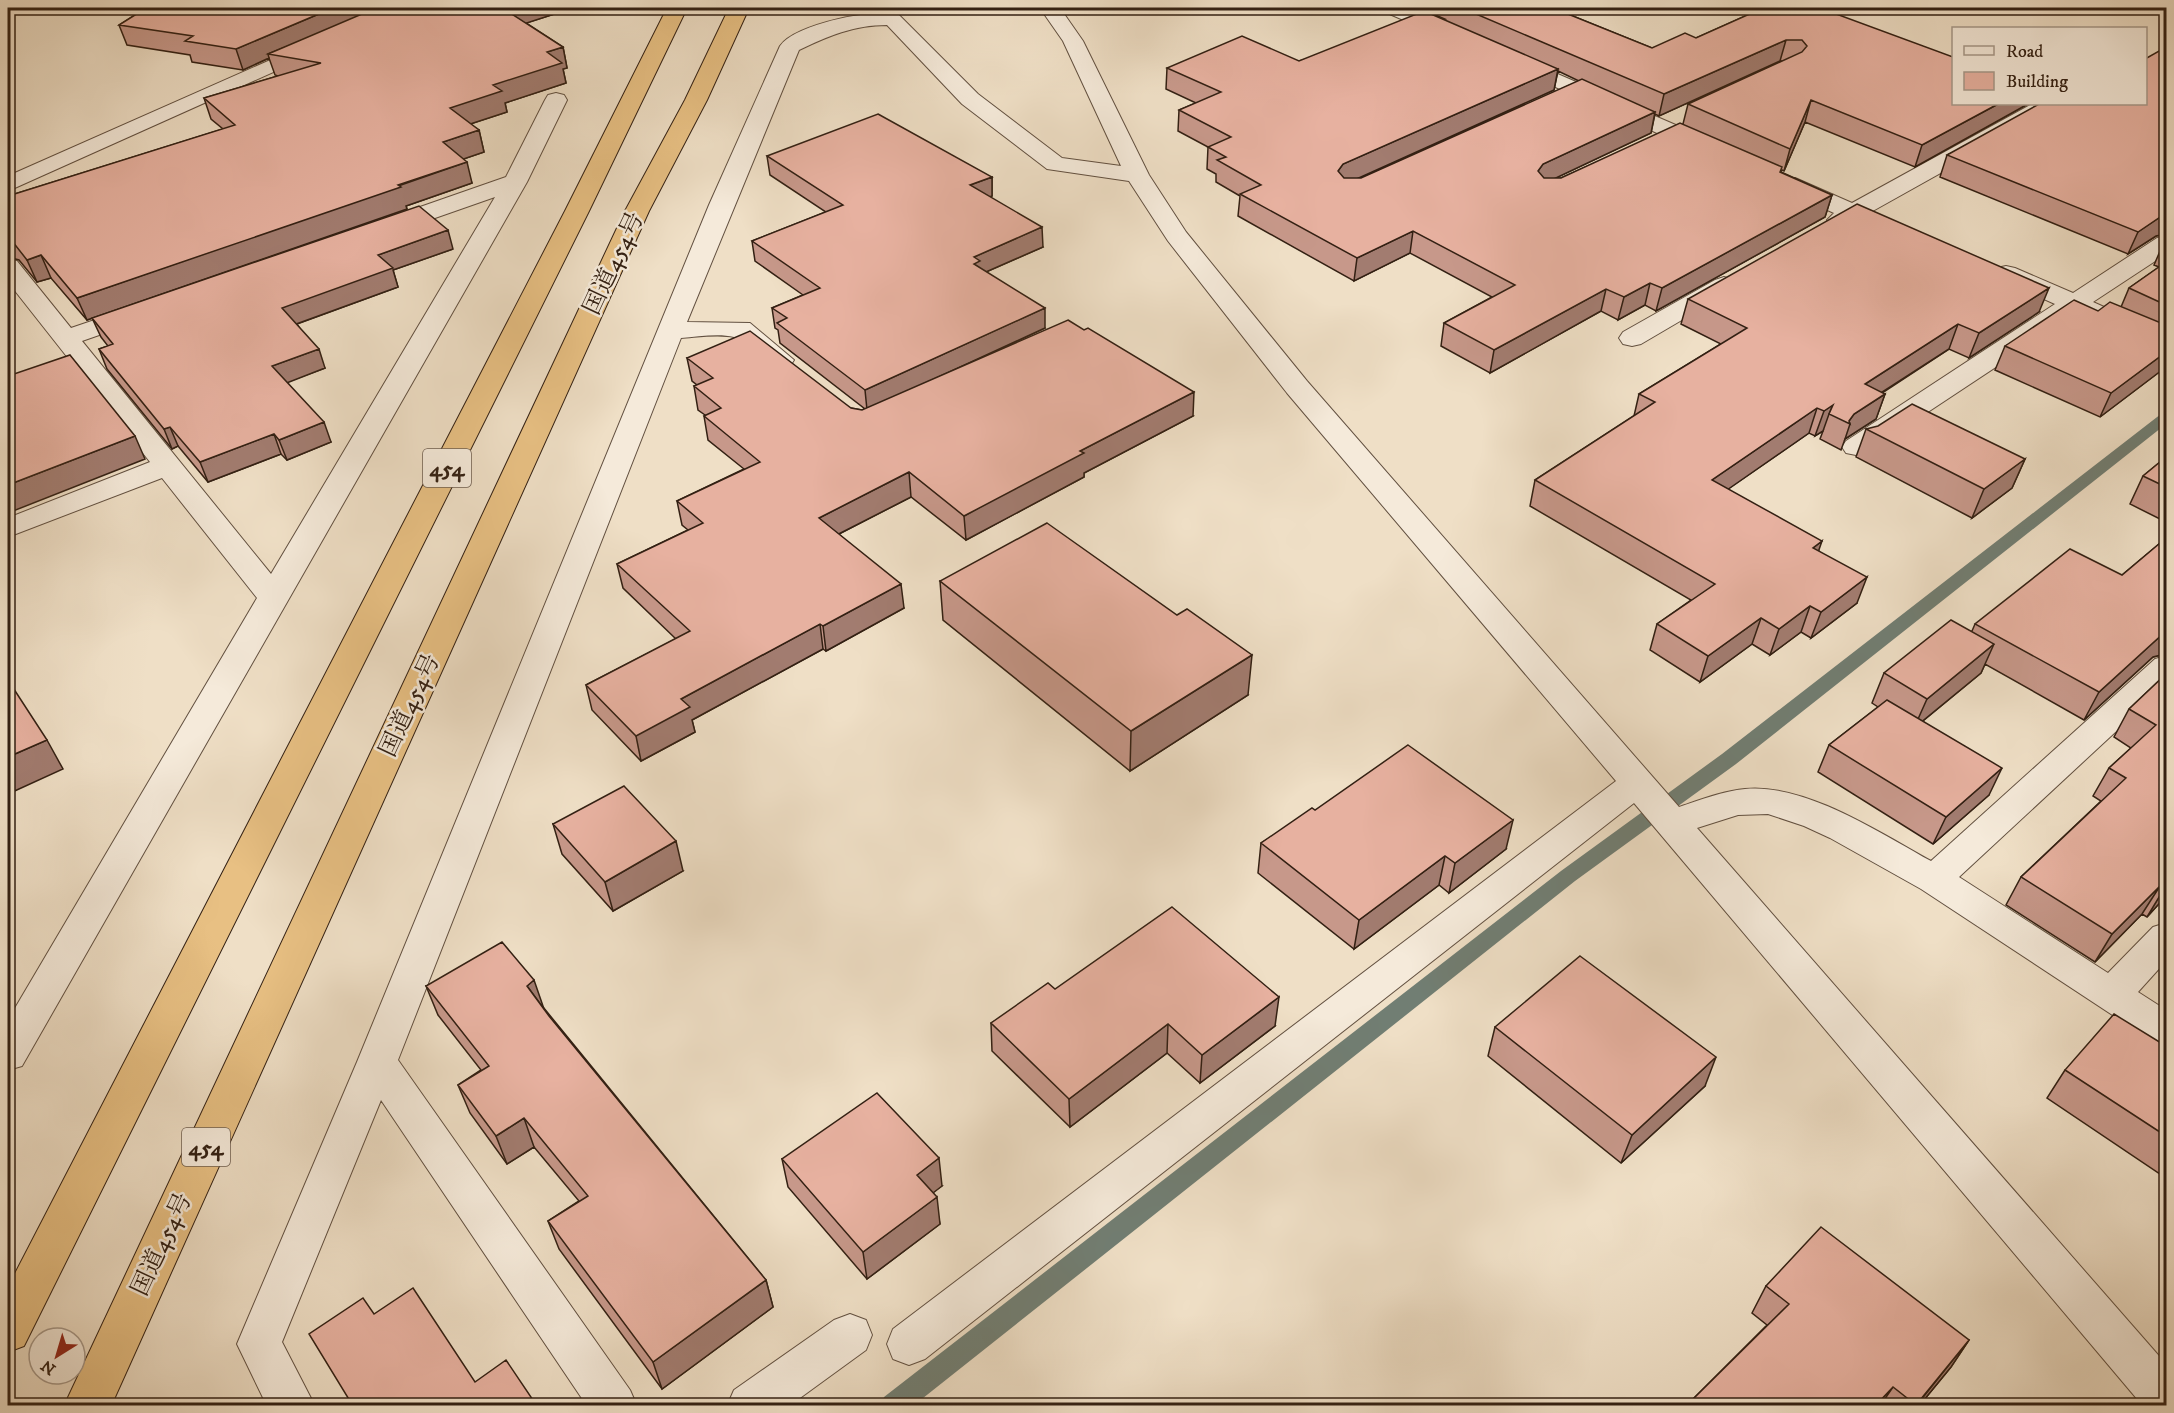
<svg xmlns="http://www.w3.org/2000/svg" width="2174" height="1413" viewBox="0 0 2174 1413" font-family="'IM FELL DW Pica','Noto Serif JP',serif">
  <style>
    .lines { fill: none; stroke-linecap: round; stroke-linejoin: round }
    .stream { fill: #717e73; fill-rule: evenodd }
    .minor-casing { stroke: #625040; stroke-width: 2 }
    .highway-casing { stroke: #332013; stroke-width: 2 }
    .minor { fill: #f5eada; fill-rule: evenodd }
    .highway { fill: #e8c083; fill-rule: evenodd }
    .wall { fill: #c7988a; stroke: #332013; stroke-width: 1.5; fill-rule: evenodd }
    .shaded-wall { fill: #a27c70; stroke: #332013; stroke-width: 1.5 }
    .building { fill: #e7b1a0; stroke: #332013; stroke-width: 1.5 }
    .labels { text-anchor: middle; stroke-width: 5; stroke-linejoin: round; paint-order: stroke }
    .shield { fill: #f5eada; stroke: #6d5d4f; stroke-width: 1.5 }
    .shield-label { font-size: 22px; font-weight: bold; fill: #332013 }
    .street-label { font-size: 24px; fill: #332013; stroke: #f5eada }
  </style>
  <rect width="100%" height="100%" fill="#efdfc6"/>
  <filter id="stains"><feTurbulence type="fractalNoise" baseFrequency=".00333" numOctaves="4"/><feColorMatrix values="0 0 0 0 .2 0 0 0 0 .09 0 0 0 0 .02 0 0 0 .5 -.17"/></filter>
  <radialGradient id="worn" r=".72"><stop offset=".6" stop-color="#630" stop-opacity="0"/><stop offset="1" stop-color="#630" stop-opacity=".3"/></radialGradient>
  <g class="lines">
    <path class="stream" d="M2149,8l17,1v6l-16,-5z
      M2166,412v12l-430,340 -161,117 -662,525h-32l3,-9 677,-526 161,-117 439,-340z"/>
    <g class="minor-casing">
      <path id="minor" d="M1040,8h20l23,33 66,134 37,57 121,149 372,426c21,-7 44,-16 66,-18 60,-6 135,44 186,72l224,-202 11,-3v29l-207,192 149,96 45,-46 13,-4v38l-28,31 28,18v36l-14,-5 -231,-152 -91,-51 -26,-12 -36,-12 -30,1 -41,13 469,536v42h-23l-509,-603 -709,556 -16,6 -16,-6 -6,-15 6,-15 723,-548 -329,-388 -119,-152 -39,-60 -82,-12 -85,-65 -75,-79c-33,0 -59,11 -88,25l-112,272 63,1 44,37 -4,6c-29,7 -34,-24 -56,-29 -16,-4 -37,0 -53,1l-283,722 232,330 7,16h-50l-206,-306 -99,242 33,64h-48l-30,-62 120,-282 352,-857 71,-159c15,-22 94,-38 119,-31l79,79 84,64 59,8 -58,-125z
        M1382,8h26l51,22 3,4 -3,4h-14l-60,-26z
        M311,42l7,2 3,4 -3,4 -310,139v-15z
        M1516,56l199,86 3,5 -3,5h-16l-190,-86 -3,-4 3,-4z
        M556,93l8,2 3,5 -40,82 -505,884 -14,4v-50l249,-422 -95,-120 -154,59v-19l142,-56 -142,-180v-23l9,2 54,67 59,-20 9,-3 9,3 4,5 -4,5 -66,23 189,233 224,-377 -100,35 -9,2 -9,-2 -3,-5 3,-5 129,-45 39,-77 3,-5z
        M2032,104h26l-3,5 -184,103 26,11 3,5 -3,5c-16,4 -29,-5 -43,-11l-15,5 -8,-2 -4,-5 7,-7 -55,-25 -4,-5 4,-5h16l57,25z
        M2166,236v18l-73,48 73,33v17l-90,-38 -210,139 -10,2 -10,-2 -4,-6 4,-6 209,-137 -58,-26 -3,-5 3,-5 9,-2 9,2 58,25 84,-55z
        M1724,277l9,3 4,5 -4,5 -92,54 -9,2 -9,-2 -4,-6 4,-6 92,-52z
        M850,1314l16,6 6,15 -6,15 -77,56h-62l7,-16 100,-70z"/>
    </g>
    <g class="highway-casing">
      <path id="highway" d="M667,8h20l-98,203 -565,1135 -16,6v-65l557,-1076z
        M729,8h20l-42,92 -58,111 -538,1195h-47l561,-1195 60,-111z"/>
    </g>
    <use href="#minor" class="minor"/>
    <use href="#highway" class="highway"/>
  </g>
  <path class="wall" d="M146,8h427l-47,15 37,24 4,21 -4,1 3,14 -61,20 2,9 -37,12 9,6 5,22 -21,7 9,24 -66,23 1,3 -190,66 236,-26 -60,21 5,17 -101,37 28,44 -38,14 44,60 -44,18 -6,-6 -73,28 -30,-36 -6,3 -65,-80 -8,-20 9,-3 -7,-9 -9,-19 -5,2 -36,-42 -14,4 -18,-22 -11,-3v-61l215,-67 -12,-10 -7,-21 74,-22 -3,-1 -6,-17 -26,12 -51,-8 -2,-7 -63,-10 -8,-20z
    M1419,8h134l99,40 44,-10 67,-30 190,96h75l-113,63 -110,-45 -21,49 -2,-1 -1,2 51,23 -7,22 -169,94 -11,-6 -27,15 -17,-9 -111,62 -49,-27 3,-23 48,-26 -82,-44 -56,28 -116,-65 2,-20 -24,-14v-8l-9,-5 1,-22 -30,-16 1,-21 17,-7 -30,-14 1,-21 132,-7 146,-42zM1780,61h2l-94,43 -5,20 -122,54h-6l96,-45 4,-19 4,2zM1558,71l21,10 -218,97h-3l196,-88z
    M2166,54v180l-10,2 -28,18 -188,-77 7,-22z
    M767,156l225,21v19l-2,1 53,50 -57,25 59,56 -62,29 210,59 -109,57v4l-118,63 -55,-43 -72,37 65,74 -78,43 -3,-2 -131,71 3,12 -54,29 -49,-51 -6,-25 90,-46 -53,-51 -6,-24 71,-34 -6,-5 -5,-24 67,-32 -36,-29 -4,-24 1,-1 -7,-5 -4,-24 3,-1 -5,-4 -5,-23 164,50 11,2 3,-1 -85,-66 -2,-13 -3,-2 -3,-20 31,-13 -48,-34 -3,-20 74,-29 -56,-37z
    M2166,240v127l-66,50 -105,-47 10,-24 93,-35 23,-4 8,-19 30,-21 -5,-2 10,-23z
    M1688,299l351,13 -70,46 -20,-9 -67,44 3,1 -9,25 -31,20 -4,11 -21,-11 3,-8 -8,5 -6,-3 -81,56 91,62 38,52 -46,35 -10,-6 -31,23 -18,-11 -52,38 -50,-32 7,-26 34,-24 -161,-94 5,-26 99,-64 5,-22 82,-50 -40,-20z
    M1866,429l159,30 -13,29 -40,30 -116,-61z
    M2166,457v65l-36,-18 13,-28z
    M2166,538v117l-1,-1 -12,3 -69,63 -99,-56 -4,9 -58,48 66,74 -56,49 -115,-72 11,-27 49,-38 -6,-4 12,-30 88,-42 3,-7 147,-49z
    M940,581l308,114 -118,76 -187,-151z
    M2166,674v222l-19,21 -5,-3 -47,48 -89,-57 15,-28 80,-76 -8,-5 16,-28 22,-20 -17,-11 15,-28z
    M1315,810l191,39 -57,44 -10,-8 -85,64 -96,-76 3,-30z
    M553,824l130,47 -70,40 -51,-57z
    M426,986l117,21 223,273 7,27 -111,82 -103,-140 -11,-28 31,-20 -45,-54 -27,17 -37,-51 -12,-28 23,-15 -43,-55z
    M1055,989l220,37 -75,57 -33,-30 -97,74 -78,-76 -1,-28z
    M1495,1027l210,59 -84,77 -133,-107z
    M2166,1046v132l-119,-80 18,-28z
    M782,1159l160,27 -9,6 7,32 -73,55 -79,-92z
    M1766,1286l203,54 -18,27 -32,39h-233l81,-81 -15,-12z"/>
  <path class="shaded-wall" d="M333,8h51l-116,46 1,4 -26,12 -7,-21z
    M507,8h66l-65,21 -4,-20z
    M1786,40l-6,21 -121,55 5,-22z
    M563,47l4,21 -4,1 3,14 -61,20 2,9 -52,17 -5,-21 43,-23 54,-33z
    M1558,69l-4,21 -213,96 -3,-15 5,-7z
    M1811,100l-6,22 -21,49 6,-22z
    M1998,104h30l-113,63 7,-22z
    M1655,112l-4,21 -112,53 -1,-15 5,-7z
    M479,130l5,22 -35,12 -6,-22z
    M467,162l5,21 -66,23 1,3 -320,111 -10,-22z
    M992,177v19l-21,9 -1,-20z
    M1832,195l-7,22 -169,94 6,-23z
    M2166,213v21l-10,2 -28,18 10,-22z
    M1042,227l1,20 -62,27 -6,10 -1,-27z
    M448,230l5,19 -60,21 5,17 -110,40 -6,-19 96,-53z
    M1413,231l-3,22 -56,28 3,-23z
    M41,255l10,23 -14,4 -10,-22z
    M8,281l4,9 -4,2z
    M1650,283l-5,22 -27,15 6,-23z
    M2049,288l-10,24 -70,46 10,-25z
    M1606,289l-5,22 -111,62 4,-23z
    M1045,308v20l-178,82 -2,-20z
    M1958,324l-9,25 -93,60 9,-25z
    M319,349l6,19 -46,18 -7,-20z
    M2166,352v15l-66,50 11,-24z
    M1194,392l-1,24 -109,57v4l-118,63 -2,-24 116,-65z
    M1885,394l-9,25 -31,20 5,-15 -1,-3 5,-7z
    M1833,405l-4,9 -6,17 -8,5 9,-25z
    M1817,408l-8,25 -105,73 8,-26z
    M324,422l7,20 -44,18 -8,-20z
    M170,427l8,19 -6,3 -8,-20z
    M274,434l7,20 -73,28 -8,-20z
    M135,436l10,23 -137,54v-28z
    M2025,459l-13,29 -40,30 12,-29z
    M909,472l2,25 -88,45 -4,-24z
    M1822,541l-9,26v-19z
    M1867,577l-10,26 -46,35 10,-26z
    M901,584l3,24 -78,43 -3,-25z
    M1810,606l-9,26 -31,23 9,-26z
    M1761,618l-9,26 -52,38 8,-26z
    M820,624l3,25 -131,71 3,12 -54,29 -5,-25 45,-37z
    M2166,631v21l-1,2 -12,3 -69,63 15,-28z
    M1994,644l-13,29 -67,55 13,-29z
    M1252,655l-4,40 -118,76 1,-40z
    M47,740l16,29 -55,25v-37z
    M2002,768l-13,27 -56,49 13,-27z
    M1513,820l-7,29 -57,44 6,-30z
    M676,841l7,30 -70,40 -8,-29z
    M1445,856l-6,29 -85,64 5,-29z
    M2160,886l-18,28 -47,48 17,-28z
    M2166,886v10l-19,21 17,-28z
    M534,980l10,29 -17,-23z
    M1279,997l-4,29 -75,57 2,-28z
    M1168,1024l-1,29 -97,74 -1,-28z
    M1716,1057l-11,29 -84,77 11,-28z
    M524,1118l10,29 -27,17 -11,-28z
    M939,1158l3,28 -22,17 -3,-28z
    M937,1197l3,27 -73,55 -4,-27z
    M766,1280l7,27 -111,82 -9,-27z
    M1969,1340l-18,27 -32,39h-3z
    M1893,1387l-13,19h-5z"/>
  <path class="building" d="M146,8h187l-97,41 -51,-8 8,-5 -74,-11z
    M376,8h131l-3,1 59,38 -16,5 15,11 -69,22 9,6 -52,17 29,22 -36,12 24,20 -69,23 3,2 -324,111 -36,-43 -14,5 -18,-23h-1v-41l227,-71 -31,-27 117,-35 -53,-9z
    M1462,8h91l99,40 33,-15 11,5 67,-30h57l133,49v47h45l-76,41 -111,-45 -21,49 -102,-45 114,-52 5,-6 -5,-6h-16l-122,54z
    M1424,11l134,58 -215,95 -5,7 6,7h17l221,-99 73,33 -112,52 -5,7 6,7h17l119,-55 102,44 -2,5 52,23 -170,93 -12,-5 -26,14 -18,-8 -112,61 -50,-27 71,-38 -102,-54 -56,27 -117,-64 21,-9 -44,-25 9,-3 -18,-10 23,-10 -52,-27 42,-18 -54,-24 75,-32 57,25z
    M2159,51l7,3v159l-28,19 -191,-77 92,-51h106v-45z
    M878,114l114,63 -22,8 72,42 -68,30 6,4 -6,3 71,44 -180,82 -88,-67 10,-5 -15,-10 48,-20 -68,-47 91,-36 -76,-49z
    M1857,204l192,84 -70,45 -21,-9 -93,60 20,10 -31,20 -5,7 1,3 -21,-10 4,-9 -9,6 -7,-3 -105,72 110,61 -9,7 54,29 -46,35 -11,-6 -31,23 -18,-11 -53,38 -51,-32 58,-40 -180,-104 120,-78 -16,-8 108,-66 -59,-29z
    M419,206l29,24 -70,25 15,13 -111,40 37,41 -47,17 52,56 -45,18 -5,-6 -74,28 -30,-35 -6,2 -65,-80 14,-5 -21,-26z
    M2166,262v43l-37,-17z
    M2074,300l24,11 12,-9 56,23v27l-55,41 -106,-47z
    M1068,320l16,10 4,-2 106,64 -114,59 4,2 -120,63 -55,-44 -90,46 82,66 -78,42 -3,-2 -139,75 9,8 -54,29 -50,-51 104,-54 -73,-67 86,-41 -26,-22 83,-39 -56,-46 17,-8 -27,-22 19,-8 -26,-20 63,-27 101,77 11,2z
    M70,355l65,81 -127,49v-109z
    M1912,404l113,55 -41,30 -118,-60 12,-3z
    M2166,457v30l-23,-11z
    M1047,523l130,92 10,-6 65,46 -121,76 -191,-150z
    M2166,538v93l-67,61 -124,-68 95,-75 52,26z
    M1951,620l43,24 -67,55 -43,-26z
    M2166,674v212l-2,3 -4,-3 -48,48 -91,-57 105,-99 -17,-10 47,-43 -27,-16z
    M8,680l39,60 -39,17z
    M1887,700l115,68 -56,49 -117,-72z
    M1408,745l105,75 -58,43 -10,-7 -86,64 -98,-77 51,-35 3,2z
    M624,786l52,55 -71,41 -52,-58z
    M1172,907l107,90 -77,58 -34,-31 -99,75 -78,-76 57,-40 7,6z
    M502,942l32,38 -7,6 22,30 217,264 -113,82 -105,-141 40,-25 -64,-78 -28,18 -38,-51 31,-19 -63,-80z
    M1580,956l136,101 -84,78 -137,-108z
    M2114,1014l52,32v90l-101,-66z
    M877,1093l62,65 -22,17 20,22 -74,55 -81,-93z
    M1821,1227l148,113 -53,65 -23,-18 -18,19h-189l103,-102 -23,-18z
    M413,1288l62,94 31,-22 31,46h-184l-44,-72 54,-36 11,16z"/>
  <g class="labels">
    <g class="shield">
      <rect x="423" y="449" width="48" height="38" rx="4.5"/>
      <rect x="182" y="1128" width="48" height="38" rx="4.5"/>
    </g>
    <g class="shield-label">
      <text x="447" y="476">454</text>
      <text x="206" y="1155">454</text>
    </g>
    <g class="street-label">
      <text transform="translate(613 263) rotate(-65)" y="8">国道454号</text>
      <text transform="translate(409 705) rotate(-65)" y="8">国道454号</text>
      <text transform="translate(161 1244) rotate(-65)" y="8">国道454号</text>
    </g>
  </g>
  <rect width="2174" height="1413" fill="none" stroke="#efdfc6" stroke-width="30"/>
  <rect x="9" y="9" width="2156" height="1395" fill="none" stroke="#332013" stroke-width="3"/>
  <rect x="15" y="15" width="2144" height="1383" fill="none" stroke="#332013" stroke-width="1.5"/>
  <rect x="1952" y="27" width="195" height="78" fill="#f5eada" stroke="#a7998a" stroke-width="1.5"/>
  <rect x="1964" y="46" width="30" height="9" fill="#f5eada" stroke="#a7998a" stroke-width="1.5"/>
  <text x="2006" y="57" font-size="18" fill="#332013">Road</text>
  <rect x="1964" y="72" width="30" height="18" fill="#e7b1a0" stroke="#a7998a" stroke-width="1.5"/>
  <text x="2006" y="87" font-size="18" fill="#332013">Building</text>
  <g transform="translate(57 1356) rotate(217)"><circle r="28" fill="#f5eada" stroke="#a7998a" stroke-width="1.5"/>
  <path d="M0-4.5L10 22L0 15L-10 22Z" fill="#8f2418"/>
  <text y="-9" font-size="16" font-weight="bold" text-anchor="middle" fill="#332013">N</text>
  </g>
  <rect width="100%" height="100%" filter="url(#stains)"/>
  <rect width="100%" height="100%" fill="url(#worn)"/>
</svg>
